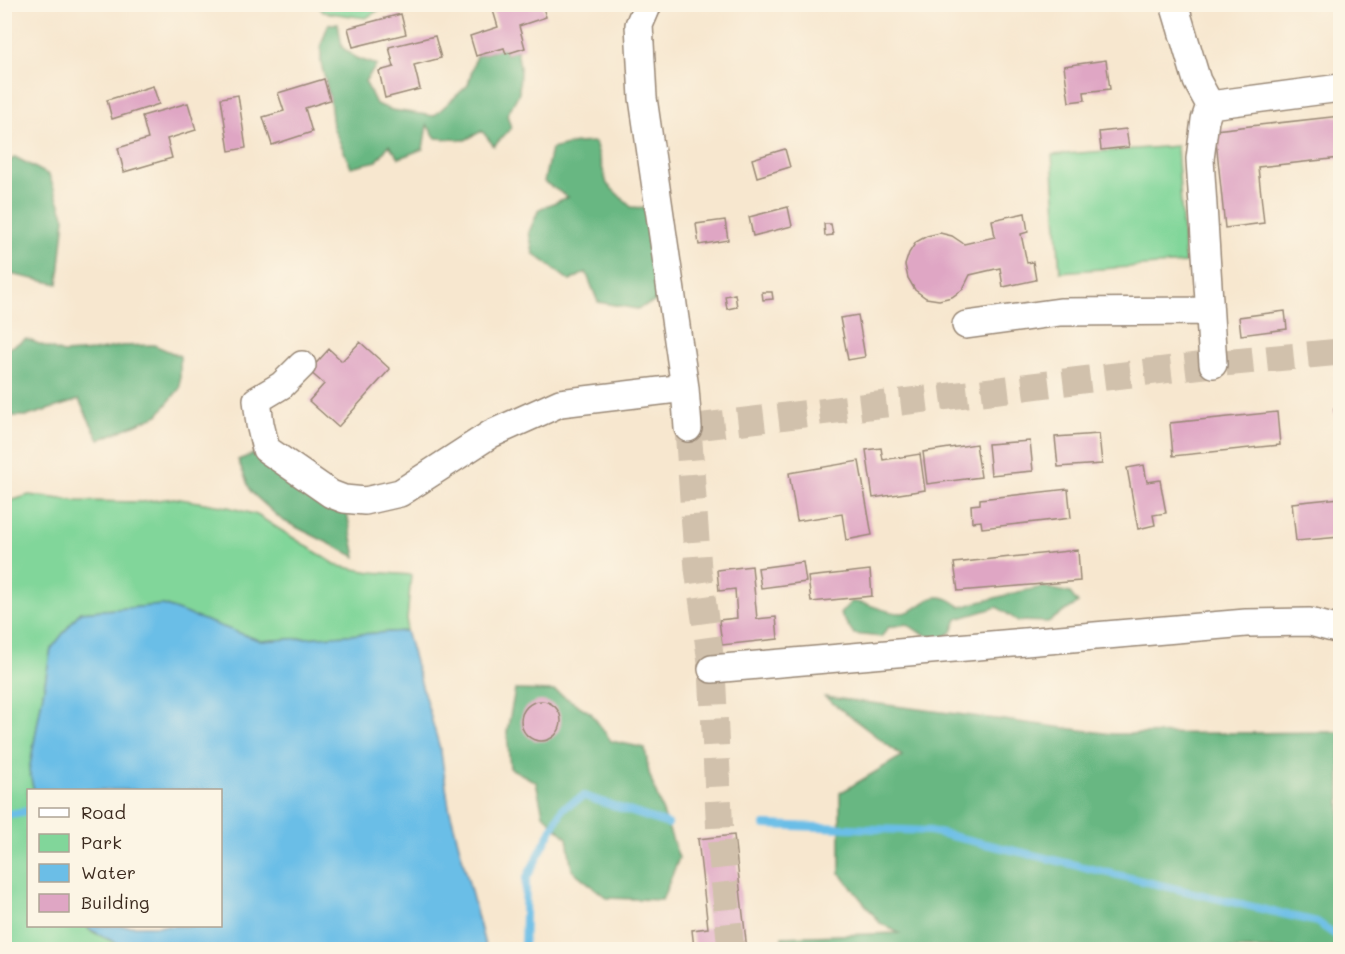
<svg xmlns="http://www.w3.org/2000/svg" width="1345" height="954" viewBox="0 0 1345 954" font-family="Mali,sans-serif">
  <style>
    .green { fill: #81d69a; stroke: #5e805c; stroke-width: 1.5 }
    .forest { fill: #68b782; stroke: #527050; stroke-width: 1.5 }
    .water { fill: #6bbee7; stroke: #537482; stroke-width: 1.5 }
    .lines { fill: none; stroke-linecap: round; stroke-linejoin: round }
    .stream { stroke: #6bbee7; stroke-width: 8 }
    .building { fill: #dfa6c4 }
    .minor-tunnel { stroke: #d1c1ac; stroke-width: 27; stroke-dasharray: 27 14; stroke-linecap: butt }
    .minor-casing { stroke: #998876; stroke-width: 30 }
    .minor { stroke: #fff; stroke-width: 27 }
  </style>
  <rect width="100%" height="100%" fill="#fcf5e5"/>
  <filter id="ink" filterUnits="userSpaceOnUse"><feTurbulence type="fractalNoise" baseFrequency=".0167" numOctaves="2"/><feDisplacementMap in="SourceGraphic" scale="12" xChannelSelector="R" yChannelSelector="G"/><feConvolveMatrix kernelMatrix="1 2 1 2 8 2 1 2 1" color-interpolation-filters="sRGB"/></filter>
  <filter id="wash" filterUnits="userSpaceOnUse"><feTurbulence type="fractalNoise" baseFrequency=".008" numOctaves="4" result="noise"/><feDisplacementMap in="SourceGraphic" scale="24" xChannelSelector="R" yChannelSelector="G"/><feGaussianBlur stdDeviation="1.35" result="paint"/><feColorMatrix in="noise" values="0 0 0 0 0 0 0 0 0 0 0 0 0 0 0 0 0 1.4 0 .05"/><feComposite in="paint" operator="in"/></filter>
  <g filter="url(#wash)">
    <rect width="100%" height="100%" fill="#f7e7cf"/>
    <path class="green" d="M317,5h70l-21,13 -43,-6z
      M1177,146l8,117 -125,9 -8,-117z
      M29,495l49,6 64,1 32,-4 54,9 29,8 81,51 33,6 40,3 -5,56 -145,10 -98,-36 -83,7 -29,37 -22,122 5,19h-6v136h59l2,4 39,19h-123l-1,-446z"/>
    <path class="forest" d="M338,23l4,24 14,11 21,7 -12,16 11,23 16,6 42,6 34,-31 8,-29 28,-8 2,6 11,-4 3,17 -1,26 -12,22 4,13 -17,18 -12,-15 -17,9 -29,-2 -9,-13 -4,24 -24,9 -10,-13 -12,16 -26,6 -18,-40 -3,-27 -9,-37v-18l7,-20z
      M595,142l12,42 24,23 14,1 14,92 -22,9 -39,-7 -12,-30 -16,9 -37,-28 -4,-21 10,-23 29,-12 -24,-15 7,-33 25,-6z
      M15,157l34,18 16,43 -7,66 -53,-11v-108z
      M26,339l37,14 31,-2 27,-5 33,-1 26,11v32l-22,27 -59,25 -20,-40 -51,16h-23v-66z
      M266,449l78,50 12,58 -74,-37 -31,-28 -13,-32z
      M1043,587l27,6 8,10 -30,19 -30,-1 -21,-14 -40,12 -5,13 -13,8 -20,-8 -12,-8 -18,3 -8,10 -27,-3 -14,-20 11,-12c17,-1 32,11 50,11 17,0 26,-21 44,-15 5,1 11,6 16,9l57,-15z
      M515,690l40,1 36,22 20,28 34,7 4,25 30,85 -17,42 -55,-2 -35,-28 -5,-32 -24,-24 -7,-32 -26,-14 -3,-36z
      M825,697l287,37 228,-2v217h-558v-12l117,-4 -19,-10 -40,-50v-80l62,-37z"/>
    <path class="water" d="M163,605l98,36 145,-10 35,121 8,55 37,142h-358l-39,-20 -2,-3h133v-136h-186l-5,-19 22,-122 29,-37z"/>
    <g class="lines">
      <path class="stream" d="M4,815l24,-4
        M765,825l165,6 387,91 23,16
        M524,950l2,-71 37,-71 21,-12 84,28"/>
    </g>
    <g id="blocks">
      <path class="building" d="M501,4h41l4,13 -27,9 6,22 -19,6 -2,-6 -28,8 -6,-20 28,-9 -6,-20z
        M401,14l5,20 -53,13 -5,-19z
        M435,36l6,22 -27,7 6,24 -35,9 -6,-27 15,-4 -5,-20z
        M1106,60l4,29 -26,3 1,8 -16,2 -5,-36z
        M324,79l6,21 -25,8 7,24 -40,13 -9,-28 21,-6 -6,-18z
        M153,86l6,18 -47,15 -5,-19z
        M238,95l8,53 -17,3 -8,-53z
        M188,103l8,27 -29,9 5,19 -48,14 -6,-24 30,-9 -6,-23z
        M1340,116v42l-82,9 6,56 -39,5 -10,-98z
        M1126,129l3,18 -28,3 -2,-18z
        M785,149l5,18 -33,10 -5,-18z
        M788,207l4,19 -39,10 -4,-19z
        M1025,213l3,19 -7,2 6,29 6,-1 3,18 -33,7 -3,-19 -30,7 -7,14 -11,8 -13,3 -13,-2 -11,-8 -7,-12 -3,-13 4,-12 7,-11 11,-6 13,-3 12,3 12,8 31,-7 -3,-17z
        M725,220l3,20 -29,5 -3,-21z
        M824,224h7l2,11 -8,1z
        M762,292h10l1,7 -10,1z
        M735,294l2,13 -10,2 -2,-13z
        M1285,311l2,18 -46,6 -2,-18z
        M858,315l7,42 -17,3 -8,-42z
        M360,342l30,27 -52,58 -29,-26 15,-17 -15,-13 20,-22 13,12z
        M1340,408v18l-3,1 -3,-18z
        M1277,412l3,33 -107,11 -3,-33z
        M1099,434l3,30 -44,3 -3,-30z
        M1030,441l3,30 -42,4 -3,-31z
        M976,444l5,33 -54,7 -4,-32z
        M881,448l2,12 37,-6 5,36 -52,8 -7,-48z
        M859,461l13,74 -26,5 -4,-26 -45,7 -8,-48z
        M1144,465l3,17 13,-2 6,33 -13,2 2,10 -17,4 -11,-61z
        M1068,489l3,29 -89,10 -1,-7 -9,1 -1,-17 9,-1v-5z
        M1340,498v39l-44,4 -4,-38z
        M1078,550l2,31 -122,10 -4,-28z
        M803,562l3,20 -45,6 -3,-20z
        M752,566l5,53 19,-2 2,22 -56,6 -3,-25 18,-2 -2,-29 -16,2 -2,-21z
        M870,570l2,26 -61,6 -3,-25z
        M521 721a20 20 0 1 1 40 0a20 20 0 1 1-40 0Z
        M734,835l13,115h-36l-1,-4 -16,2 -2,-18 16,-2 -10,-89z"/>
    </g>
  </g>
  <g filter="url(#ink)">
    <use href="#blocks" fill-opacity="0" stroke="#998876" stroke-width="1.5"/>
    <g class="lines">
      <path class="minor-tunnel" d="M731,950l-11,-114 -8,-167 -14,-100 -10,-141 525,-64 127,-12"/>
      <g class="minor-casing">
        <path id="minor" d="M648,4l-9,21 4,73 42,290 3,40
          M1174,4l23,77 13,24
          M966,325l94,-13 149,-1
          M1213,364l-13,-205 5,-39 5,-15 130,-17
          M302,365l-20,20 -25,15 3,24 6,25 65,45 13,5 21,2 35,-8 91,-59 69,-31 125,-15
          M712,669l534,-46 64,-1 30,8"/>
      </g>
      <use href="#minor" class="minor"/>
    </g>
  </g>
  <rect width="1345" height="954" fill="none" stroke="#fcf5e5" stroke-width="24"/>
  <rect x="27" y="789" width="195" height="138" fill="#fcf5e5" stroke="#afa495" stroke-width="1.5"/>
  <rect x="39" y="808" width="30" height="9" fill="#ffffff" stroke="#afa495" stroke-width="1.5"/>
  <text x="81" y="819" font-size="18" fill="#3b2a1e">Road</text>
  <rect x="39" y="834" width="30" height="18" fill="#81d69a" stroke="#afa495" stroke-width="1.5"/>
  <text x="81" y="849" font-size="18" fill="#3b2a1e">Park</text>
  <rect x="39" y="864" width="30" height="18" fill="#6bbee7" stroke="#afa495" stroke-width="1.5"/>
  <text x="81" y="879" font-size="18" fill="#3b2a1e">Water</text>
  <rect x="39" y="894" width="30" height="18" fill="#dfa6c4" stroke="#afa495" stroke-width="1.5"/>
  <text x="81" y="909" font-size="18" fill="#3b2a1e">Building</text>
</svg>
